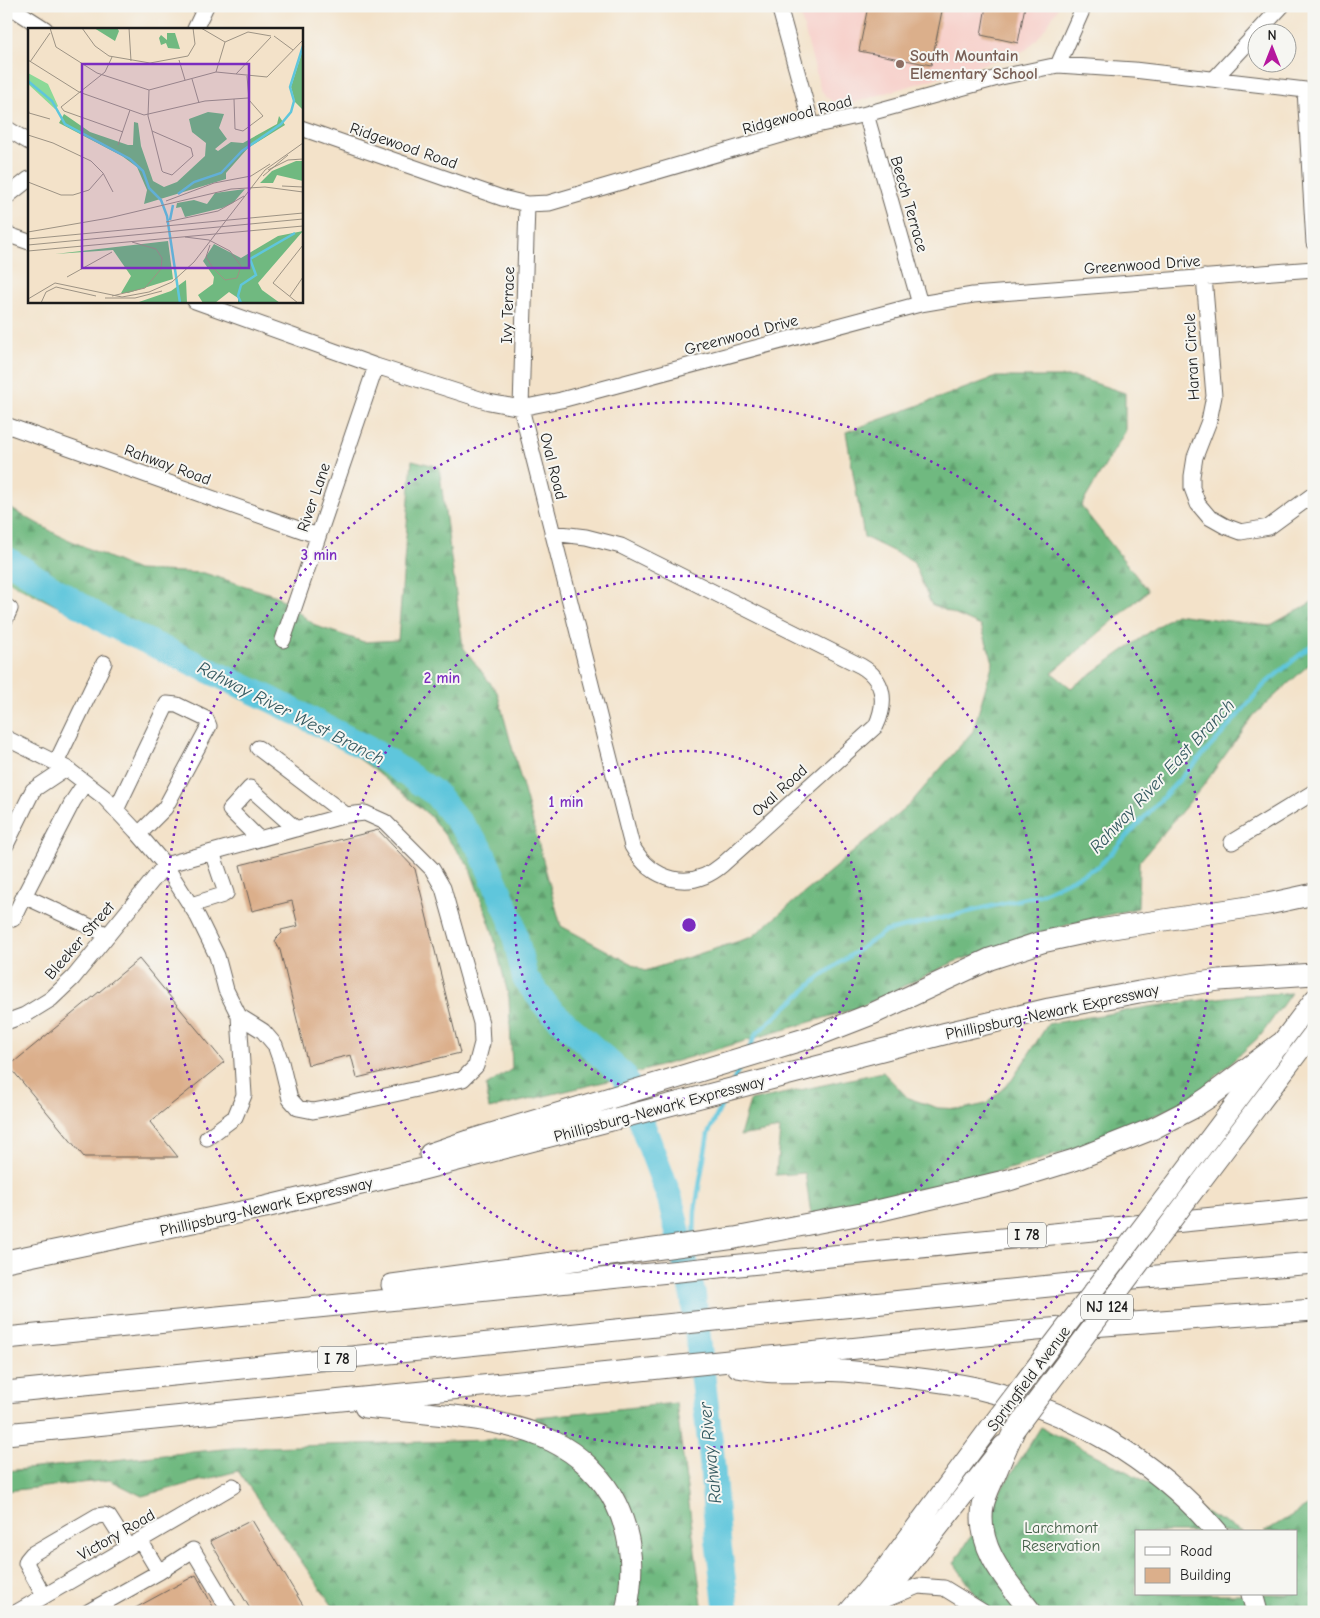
<svg xmlns="http://www.w3.org/2000/svg" width="1320" height="1618" viewBox="0 0 1320 1618" font-family="'Comic Neue',sans-serif">
  <style>
    .built { fill: #f7d0ca }
    .forest { fill: url(#forest-firs); stroke: #466a4e }
    .lines { fill: none; stroke-linecap: round; stroke-linejoin: round }
    .stream { stroke: #5fc6dc; stroke-width: 4.5 }
    .river { stroke: #5fc6dc; stroke-width: 26 }
    .building { fill: #dbaf8b }
    .minor-casing { stroke: #676159; stroke-width: 17 }
    .major-casing { stroke: #676159; stroke-width: 21 }
    .highway-casing { stroke: #676159; stroke-width: 23 }
    .minor { stroke: #fff; stroke-width: 15 }
    .major { stroke: #fff; stroke-width: 19 }
    .highway { stroke: #fff; stroke-width: 21 }
    .major-bridge-casing { stroke: #676159; stroke-width: 21; stroke-linecap: butt }
    .major-bridge { stroke: #fff; stroke-width: 19 }
    .ring { fill: none; stroke: #7b2cbf; stroke-width: 2.5; stroke-dasharray: 2.5 5 }
    .education-dot { fill: #8d6e63; stroke: #f6f6f2; stroke-width: 2 }
    .labels { text-anchor: middle; stroke-width: 4; stroke-linejoin: round; paint-order: stroke }
    .shield { fill: #f6f6f2; stroke: #5d5d5c; stroke-width: 1 }
    .shield-label { font-size: 15px; font-weight: bold; fill: #1c1c1c }
    .education-label { font-size: 16px; font-weight: bold; fill: #785e54; stroke: #f6f6f2; text-anchor: start }
    .street-label { font-size: 16px; fill: #1c1c1c; stroke: #f6f6f2 }
    .park-label { font-size: 16px; fill: #435e47; stroke: #f6f6f2 }
    .water-label { font-size: 18px; font-style: italic; fill: #33585f; stroke: #f6f6f2 }
    .inset-river { fill: none; stroke: #5fc6dc; stroke-width: 2.5 }
    .inset-road { fill: none; stroke: #9d9384; stroke-width: 1 }
    .view { fill: #7b2cbf; fill-opacity: 0.15; stroke: #7b2cbf; stroke-width: 2.5 }
    .inset-edge { fill: none; stroke: #1c1c1c; stroke-width: 2.5 }
    .centre { fill: #7b2cbf; stroke: #f6f6f2; stroke-width: 2.5 }
    .ring-label { font-size: 15px; text-anchor: middle; font-weight: bold; fill: #7b2cbf; stroke: #f6f6f2; stroke-width: 4; stroke-linejoin: round; paint-order: stroke }
  </style>
  <defs>
    <pattern id="forest-firs" width="22" height="20" patternUnits="userSpaceOnUse" patternTransform="scale(1.25)"><rect width="22" height="20" fill="#70b980"/><path d="M5 1l3.5 6h-7zM16 11l3.5 6h-7z" fill="#609e6e"/></pattern>
  </defs>
  <rect width="100%" height="100%" fill="#f6f6f2"/>
  <filter id="ink" filterUnits="userSpaceOnUse"><feTurbulence type="fractalNoise" baseFrequency=".02" numOctaves="2"/><feDisplacementMap in="SourceGraphic" scale="10" xChannelSelector="R" yChannelSelector="G"/><feConvolveMatrix kernelMatrix="1 2 1 2 8 2 1 2 1" color-interpolation-filters="sRGB"/></filter>
  <filter id="wash" filterUnits="userSpaceOnUse"><feTurbulence type="fractalNoise" baseFrequency=".0096" numOctaves="4" result="noise"/><feDisplacementMap in="SourceGraphic" scale="20" xChannelSelector="R" yChannelSelector="G"/><feGaussianBlur stdDeviation="1.12" result="paint"/><feColorMatrix in="noise" values="0 0 0 0 0 0 0 0 0 0 0 0 0 0 0 0 0 1.4 0 .05"/><feComposite in="paint" operator="in"/></filter>
  <g filter="url(#wash)">
    <rect width="100%" height="100%" fill="#f3e2c9"/>
    <path class="built" d="M798,6h261l-11,18 -11,15 -10,10 -10,5 -171,51 -12,-3 -8,-5 -6,-9z"/>
    <path class="forest" d="M996,377h80l49,16v39l-44,74 67,85 -96,82 19,15 104,-74 94,12 45,-25v59l-60,55 -51,71 -64,76 -1,46 -68,16 -116,38 -96,46 -250,73 -119,28 -3,-23 26,-17 -3,-71 -17,-68 -23,-64 -40,-51 -57,-47 -59,-42 -227,-105 -80,-41v-74l52,29 79,35 67,3 73,23 39,30 48,16 34,-2 14,-180 27,7 24,180 34,45 64,234 84,45 107,-34 157,-132 64,-74 20,-69 -12,-36 -50,-22 -18,-43 -49,-24 -18,-105z
      M1291,993l-30,42 -66,61 -89,43 -93,29 -202,46 -6,-41 -29,2 4,-46 -40,7 10,-35 133,-29 25,26 30,10 25,1 23,-5 26,-24 36,-56 100,-17 94,-12z
      M676,1403l27,209h-366l-99,-141 -96,25 -32,-16 -104,11v-20l227,-23 285,-9 18,-22z
      M1041,1427l202,105h-107v62h160v-62h-32l50,-30v110h-326l-34,-49z"/>
    <g class="lines">
      <path class="stream" d="M749,1049l7,-15 65,-58 63,-44 155,-37 60,-29 123,-132 42,-49 50,-42
        M733,1082l7,-15
        M694,1238l1,-28 13,-76 17,-36
        M693,1295v-19"/>
      <path class="river" d="M6,559l104,65 162,76 102,52 61,41 45,55 31,71 14,59 23,30 76,68 46,123 23,96 18,155 7,90 9,72"/>
    </g>
    <g id="blocks">
      <path class="building" d="M868,6h75l-12,59 -72,-14z
        M986,6h39l-7,37 -37,-8z
        M378,830l37,39 45,184 -103,25 -6,-23 -43,10 -28,-115 -5,-9 2,-3 5,-5 -1,-3 17,-4 -6,-25 -40,10 -12,-46z
        M139,959l85,103 -74,60 28,35h-94l-75,-91z
        M252,1520l55,92h-55l-42,-71z
        M196,1575l20,37h-88z"/>
    </g>
  </g>
  <g filter="url(#ink)">
    <use href="#blocks" fill-opacity="0" stroke="#676159" stroke-width="1"/>
    <g class="lines">
      <g class="minor-casing">
        <path id="minor" d="M9,6l36,23
          M779,6l33,120
          M195,29l11,-23
          M1058,65l26,-59
          M1214,79l68,-73
          M1305,90l9,153
          M866,114l54,190
          M6,128l23,14
          M301,128l201,70 25,6 22,-1 263,-77 54,-12 135,-37 57,-12 76,5 180,21
          M6,197l23,-18
          M527,204l-6,204 111,438c20,35 58,46 90,19l154,-139c11,-24 9,-46 -15,-60l-240,-120 -35,-9 -34,-4
          M6,234l23,8
          M1204,277l10,119 -5,25 -14,36 -3,19v12l6,16 11,13 16,9 16,6 28,-5 45,-33
          M195,301l181,65 113,36 32,6 40,-8 359,-96 53,-9 341,-26
          M6,425l312,111
          M6,606l4,3 -4,9
          M283,640l93,-274
          M6,738l60,30 38,29 32,34 29,34 33,52 19,39 9,34 13,26 5,79 -9,22 -28,21
          M56,763l48,-100
          M85,783l-12,18 -49,95 84,39
          M116,810l51,-106 10,1 29,14 3,7 -44,82 -26,26
          M259,839l-29,-29 20,-22 46,41
          M1232,842l82,-50
          M6,845l27,-55 33,-22
          M191,905l32,-10 3,-2 -14,-41
          M13,919l11,-23
          M239,1016l24,15 12,14 6,17 9,37 8,9 15,3 27,-5 123,-27 13,-13 6,-23 -1,-20 -38,-135 -11,-19 -47,-47 -20,-9 -19,2
          M6,1022l19,-7 26,-16 22,-21 92,-113 181,-50 -88,-67
          M140,1540l19,32 34,-22 37,62
          M44,1596l-18,-33 1,-3 5,-6 65,-38 7,-1 5,2 19,30
          M882,1601l36,-15 26,2 39,24
          M17,1612l216,-126
          M88,1612l71,-40"/>
      </g>
      <g class="major-casing">
        <path id="major" d="M1200,1183l114,-151
          M1174,1185l140,-186
          M848,1612l38,-45 107,-144
          M873,1612l130,-167"/>
      </g>
      <g class="highway-casing">
        <path id="highway" d="M430,1154l38,-13 350,-106 54,-21 118,-55 52,-17 51,-11 175,-27 46,-10
          M6,1261l259,-54 154,-37 528,-137 102,-24 90,-17 80,-12 95,-6
          M392,1285l343,-47 142,-27 132,-31 65,-20 78,-31 39,-20 18,-12 71,-53
          M6,1338l1308,-130
          M738,1367c8,1 17,3 26,4 26,3 53,-2 80,0 44,4 88,8 132,17 93,21 179,71 241,144
          M6,1392l1103,-112 205,-17
          M365,1407c57,6 137,9 187,34 27,13 51,36 64,63 17,35 18,70 10,108
          M1014,1431c-7,15 -14,31 -20,46 -4,9 -9,19 -11,29 -7,42 24,75 48,106
          M6,1434l1030,-104 278,-20
          M1252,1594l5,18"/>
      </g>
      <use href="#minor" class="minor"/>
      <use href="#major" class="major"/>
      <use href="#highway" class="highway"/>
      <g class="major-bridge-casing">
        <path id="major-bridge" d="M993,1423l181,-238
          M1014,1431l186,-248"/>
      </g>
      <use href="#major-bridge" class="major-bridge"/>
    </g>
  </g>
  <g class="ring">
    <circle cx="689" cy="925" r="174"/>
    <circle cx="689" cy="925" r="349"/>
    <circle cx="689" cy="925" r="523"/>
  </g>
  <circle class="education-dot" cx="900" cy="64" r="5"/>
  <g class="labels">
    <g class="shield">
      <rect x="1008" y="1222.5" width="38" height="25" rx="4"/>
      <rect x="1081" y="1294.5" width="52" height="25" rx="4"/>
      <rect x="318" y="1346.5" width="38" height="25" rx="4"/>
    </g>
    <g class="shield-label">
      <text x="1027" y="1240">I 78</text>
      <text x="1107" y="1312">NJ 124</text>
      <text x="337" y="1364">I 78</text>
    </g>
    <g class="education-label">
      <text x="910" y="61">South Mountain<tspan x="910" dy="18">Elementary School</tspan></text>
    </g>
    <g class="street-label">
      <text transform="translate(797 114) rotate(-15)" y="6">Ridgewood Road</text>
      <text transform="translate(404 145) rotate(19)" y="6">Ridgewood Road</text>
      <text transform="translate(910 204) rotate(74)" y="6">Beech Terrace</text>
      <text transform="translate(1142 264) rotate(-4)" y="6">Greenwood Drive</text>
      <text transform="translate(507 305) rotate(-88)" y="6">Ivy Terrace</text>
      <text transform="translate(741 334) rotate(-15)" y="6">Greenwood Drive</text>
      <text transform="translate(1191 357) rotate(-93)" y="6">Haran Circle</text>
      <text transform="translate(168 464) rotate(20)" y="6">Rahway Road</text>
      <text transform="translate(554 466) rotate(76)" y="6">Oval Road</text>
      <text transform="translate(313 497) rotate(-71)" y="6">River Lane</text>
      <text transform="translate(779 790) rotate(-42)" y="6">Oval Road</text>
      <text transform="translate(79 940) rotate(-49)" y="6">Bleeker Street</text>
      <text transform="translate(1052 1011) rotate(-12)" y="6">Phillipsburg-Newark Expressway</text>
      <text transform="translate(659 1108) rotate(-15)" y="6">Phillipsburg-Newark Expressway</text>
      <text transform="translate(266 1206) rotate(-13)" y="6">Phillipsburg-Newark Expressway</text>
      <text transform="translate(1028 1378) rotate(-53)" y="6">Springfield Avenue</text>
      <text transform="translate(116 1534) rotate(-30)" y="6">Victory Road</text>
    </g>
    <g class="park-label">
      <text x="1061" y="1533">Larchmont<tspan x="1061" dy="18">Reservation</tspan></text>
    </g>
    <g class="water-label">
      <text transform="translate(291 713) rotate(27)" y="6">Rahway River West Branch</text>
      <text transform="translate(1162 776) rotate(-47)" y="6">Rahway River East Branch</text>
      <text transform="translate(710 1453) rotate(-96)" y="6">Rahway River</text>
    </g>
  </g>
  <g transform="translate(28 28)">
    <rect width="275" height="275" fill="#f3e2c9"/>
    <path d="M0,45l20,11 10,22 -3,3 -27,-25z" fill="#8bd997"/>
    <path d="M66,0h23l2,3 -4,10zM139,5h8l5,16 -12,-1 -2,-5 -5,2 -2,-7 2,-3 6,5zM275,21v61l-8,-8 -4,-15zM180,84l16,2 -5,14 8,11 -12,10 3,2 13,-9 12,1 34,-19 2,-8 6,9 -37,23 -22,25v6l-82,25 3,-14 -10,-23 -15,-11 -63,-33 5,-9 26,18 38,13h5l1,-23 4,1 3,23 12,35 11,6 13,-5 28,-26 1,-13 -14,-11 -3,-13zM268,133h7v20l-26,-6 -4,8h-13l12,-12zM217,161l-12,14 -11,5 -37,9 -4,-10 -5,1 1,-5 17,-3 13,4 8,-11zM275,203l-45,52 4,7 18,13h-42v-5l-9,-6 -14,11h-12l-5,-8 15,-11 1,-7 -11,-16 11,-17 27,14 37,-22zM140,213l5,38 -45,14h-7l10,-17 -18,-26 -58,4zM158,252l1,23h-51l35,-12z" fill="#70b980"/>
    <path class="inset-river" d="M0,53l24,20 13,23 65,35 13,12 6,17 12,12 6,16 13,87M150,166l16,-12 27,-9 21,-22 39,-27 10,-12 3,-11 -4,-14 13,-41M142,192l3,-15M213,275l-3,-7 3,-11 15,-10 -6,-16 45,-26"/>
    <path class="inset-road" d="M12,0h22M22,0l6,19 41,26 52,17 67,-18 51,5 36,-37M54,0l13,18 14,10 41,7 38,-7 7,-12 -2,-16M101,0l2,33M173,0l24,14 23,-10 23,4M246,8l19,14M84,29l-7,15 -44,35 3,4 59,21M0,32l51,32 65,23 61,-14 43,-3M151,32l6,20M2,34l20,-29M188,44l9,-30M208,46l35,-37M164,51l7,24M121,62l-1,26 4,15 10,40 1,1 9,3 21,-19 -2,-8 -39,-17M206,71l1,30 8,2 20,-15 -14,-16 -2,-24M0,80l1,5 21,6M0,107l25,8 38,18 12,12 10,19M90,117l12,-35M240,142l20,-10 15,-1M235,148l25,-21M0,154l33,13h12l16,-5 14,-16M254,158l21,1M138,173l48,-18 37,-7 19,-12M138,194l52,-11 26,-15M0,204l81,-14 122,-29 34,-2 38,5M157,209l24,3 21,11 11,15 -4,12 -12,2 -12,-12 -7,-11 4,-12M0,211l275,-26M0,217l275,-26M0,223l275,-25M39,249l45,-25M84,268l33,-8 16,-19 1,-11 -6,-9 -24,-7M262,268l13,-19M77,270h30l27,-7M0,271l27,-16 67,14 27,-5 23,-10 22,-20 71,-92 38,-27M13,275l5,-11 10,-5 40,9M270,275l-25,-20 30,-38"/>
    <path class="view" d="M54,36h167v204h-167z"/>
    <rect width="275" height="275" class="inset-edge"/>
  </g>
  <circle cx="689" cy="925" r="8" class="centre"/>
  <g class="ring-label">
    <text x="319" y="560">3 min</text>
    <text x="442" y="683">2 min</text>
    <text x="566" y="807">1 min</text>
  </g>
  <rect width="1320" height="1618" fill="none" stroke="#f6f6f2" stroke-width="25"/>
  <rect x="1135" y="1530" width="162" height="65" fill="#f6f6f2" stroke="#9f9f9c"/>
  <rect x="1145" y="1547" width="25" height="8" fill="#ffffff" stroke="#9f9f9c"/>
  <text x="1180" y="1556" font-size="15" fill="#1c1c1c">Road</text>
  <rect x="1145" y="1568" width="25" height="15" fill="#dbaf8b" stroke="#9f9f9c"/>
  <text x="1180" y="1580" font-size="15" fill="#1c1c1c">Building</text>
  <g transform="translate(1272 48)"><circle r="24" fill="#f6f6f2" stroke="#9f9f9c"/>
  <path d="M0-4L9 19L0 12L-9 19Z" fill="#b5179e"/>
  <text y="-8" font-size="14" font-weight="bold" text-anchor="middle" fill="#1c1c1c">N</text>
  </g>
</svg>
